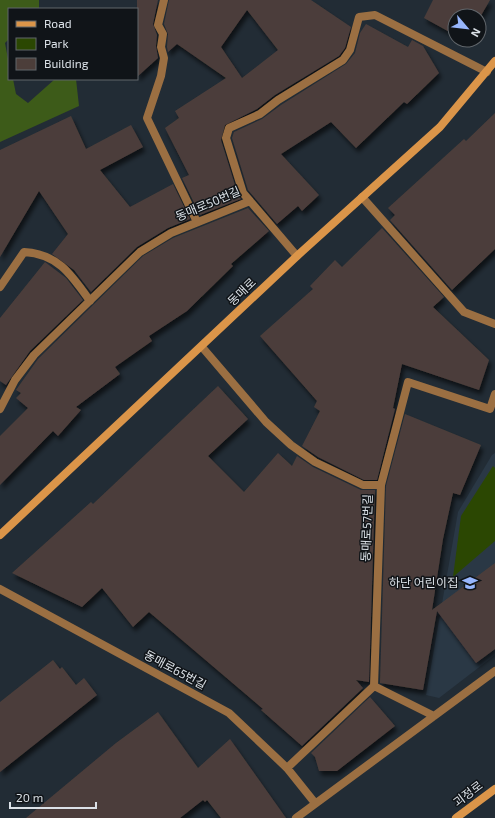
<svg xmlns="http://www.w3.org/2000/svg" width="495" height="818" viewBox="0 0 495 818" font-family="'Exo 2','Noto Sans KR',sans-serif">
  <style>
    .built { fill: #2a3845 }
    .green { fill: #2b4702 }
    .forest { fill: #3d5b19 }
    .building { fill: #4c3e3a; fill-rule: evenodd; filter: url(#shadow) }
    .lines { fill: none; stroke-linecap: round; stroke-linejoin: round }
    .lane { stroke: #9b6f42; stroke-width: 8 }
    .secondary { stroke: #db9549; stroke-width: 8 }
    .labels { text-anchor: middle; stroke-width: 3; stroke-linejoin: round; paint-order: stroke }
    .street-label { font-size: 12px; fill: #dbe1e7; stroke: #101418 }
    .poi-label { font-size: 12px; fill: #dbe1e7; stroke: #101418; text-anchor: end }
  </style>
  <defs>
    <filter id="shadow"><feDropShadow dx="2.5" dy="4.5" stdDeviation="2" flood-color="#0009"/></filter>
  </defs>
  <rect width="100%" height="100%" fill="#222c35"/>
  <path class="built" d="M495,453v202l-56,43 -13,-3 32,-183 34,-57z"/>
  <path class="green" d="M493,466l2,2v73l-42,36 8,-61z"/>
  <path class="forest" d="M0,0h39v9h-30v30l-4,4 4,21v15h4l3,15 12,9 27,-24h21l3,27 -79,36z"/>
  <path class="building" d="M137,0h21l-5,24 4,11 -1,11 2,12 -21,19z
    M169,0h142l40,27 -6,21 -6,8 -64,39 -18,14 -32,16 -4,15 17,55 3,4 -41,16 -18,-37 7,-3 -24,-47 14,-10 -4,-7 51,-33 -49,-34 -9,8 -1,-5 1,-13 -4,-10zM247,10l31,40 -36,28 -21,-31z
    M433,0h57l-11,19v-3h-24v19l-31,-17z
    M366,24l42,23 4,-7 11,6 16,27 -32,31 -3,-2 -48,46 -25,-26 -50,32 38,41 -17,16 -4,-5 -21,18 -29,-34 -16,-52 2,-6 28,-13 19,-14 65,-41 9,-11 5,-20z
    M495,113v136l-43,41 -62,-70 5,-5 -7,-7 76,-69 2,2z
    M71,116l15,33 45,-24 12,22 -43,23 30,37 43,-23 17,35 -22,9 -31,19 -46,45 -17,-22 -22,-16 16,-20 -29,-43 -39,66v-107z
    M248,208l21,23 -38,33 2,2 -46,45 -38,25 3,5 -37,26 5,7 -44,33 5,3 -23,26 -5,-5 -53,54v-49l28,-28 -12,-10 5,-5 -5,-3 22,-31 105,-103 30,-18z
    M382,228l62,69 -11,10 56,53 -10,30 -77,-26 -9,44 2,1 -18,71h-13l-46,-23 -16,-11 18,-35 -6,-4 3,-6 -57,-65 53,-47 -3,-3 25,-26 7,7z
    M45,262l21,16 17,22 -53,51 -24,34 -6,-4v-63z
    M218,386l30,33 -40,37 36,36 34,-39 14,13 5,-10 16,11 48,23h14l-6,192 -13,-2 7,8 -61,58 -41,-36 2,-1 -114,-97 -16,15 -31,-39 -20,19 -70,-34 79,-71 2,2z
    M405,414l76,31 -21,50 -7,-2 -10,46 -11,71 63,-47v86l-19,14 -39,-52 -14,79 -43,-7 6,-197z
    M53,660l7,9 2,-2 14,18 8,-7 13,17 -97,77v-70z
    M370,697l25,29 -58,45h-18l-4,-14 -4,-4z
    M158,712l40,56 32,-29 56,79h-65l-14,-18 -2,2 -2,-2 -23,18h-154l90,-75z"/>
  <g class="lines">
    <path class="lane" d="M164,0l-6,25 5,9 -2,13 3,11 -3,18 -14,42 50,104
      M362,197l102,115 31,12
      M250,201l47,55
      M0,287l24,-35c34,2 47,22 66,49
      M202,347l64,75 25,23 24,17 48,23h18l-7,201 -87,82
      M0,409l15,-29 19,-25 106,-103 31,-19 79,-32 -7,-8 -17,-55 3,-10 31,-14 18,-14 65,-40 7,-10 9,-33 16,-2 112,57
      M381,485l27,-103 82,27 5,-15
      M0,589l229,124 58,55 28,35
      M374,686l60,30
      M296,818l199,-147"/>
    <path class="secondary" d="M0,535l297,-279 143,-129 55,-66
      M456,818l39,-29"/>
  </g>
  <defs>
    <g id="school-bare" transform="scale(1.2)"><path d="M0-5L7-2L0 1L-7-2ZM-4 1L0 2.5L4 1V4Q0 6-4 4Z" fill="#97b6fd" stroke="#101418" stroke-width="2.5" paint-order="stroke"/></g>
  </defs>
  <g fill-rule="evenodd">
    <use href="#school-bare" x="470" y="583"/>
  </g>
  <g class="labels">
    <g class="street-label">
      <text transform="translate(208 204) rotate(-23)" y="4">동매로50번길</text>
      <text transform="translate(242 292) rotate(-44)" y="4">동매로</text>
      <text transform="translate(367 528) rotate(-88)" y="4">동매로57번길</text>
      <text transform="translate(175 670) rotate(28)" y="4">동매로65번길</text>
      <text transform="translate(468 794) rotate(-37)" y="4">괴정로</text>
    </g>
    <g class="poi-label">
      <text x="458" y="587">하단 어린이집</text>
    </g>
  </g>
  <rect x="8" y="8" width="130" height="72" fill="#101418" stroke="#61666b"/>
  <rect x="16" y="21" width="20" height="6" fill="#db9549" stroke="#61666b"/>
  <text x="44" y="28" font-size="12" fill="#dbe1e7">Road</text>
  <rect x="16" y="38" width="20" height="12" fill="#2b4702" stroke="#61666b"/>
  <text x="44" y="48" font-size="12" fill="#dbe1e7">Park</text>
  <rect x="16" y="58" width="20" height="12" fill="#4c3e3a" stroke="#61666b"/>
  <text x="44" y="68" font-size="12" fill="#dbe1e7">Building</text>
  <g transform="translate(467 28) rotate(118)"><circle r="19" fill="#101418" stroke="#61666b"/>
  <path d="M0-3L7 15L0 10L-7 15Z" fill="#97b6fd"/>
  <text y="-6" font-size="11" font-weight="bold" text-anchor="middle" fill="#dbe1e7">N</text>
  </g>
  <path d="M10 802v6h86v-6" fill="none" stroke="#dbe1e7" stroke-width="2"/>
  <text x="16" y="802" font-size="12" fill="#dbe1e7" stroke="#101418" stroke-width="3" paint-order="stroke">20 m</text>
</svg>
